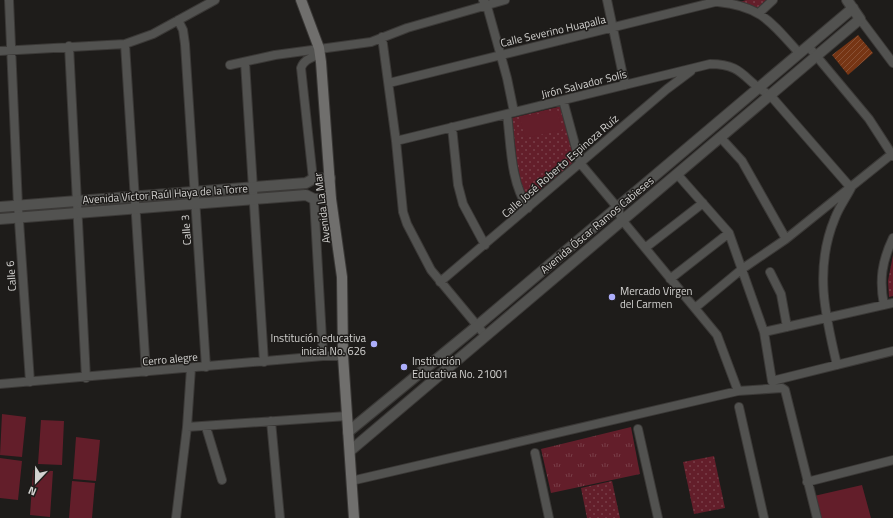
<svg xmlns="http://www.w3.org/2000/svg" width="893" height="518" viewBox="0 0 893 518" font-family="'Titillium Web',sans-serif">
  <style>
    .grass { fill: url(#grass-tufts) }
    .park { fill: url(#park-dots) }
    .garden { fill: #631e2a }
    .building { fill: url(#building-hatch) }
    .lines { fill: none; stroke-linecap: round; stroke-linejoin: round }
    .minor-casing { stroke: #3b3937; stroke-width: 10 }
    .tertiary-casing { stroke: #3b3937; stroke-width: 12 }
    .secondary-casing { stroke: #3b3937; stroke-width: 12 }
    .minor { stroke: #525250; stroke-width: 8 }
    .tertiary { stroke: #525250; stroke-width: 10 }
    .secondary { stroke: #706f6d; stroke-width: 10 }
    .poi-dot { fill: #adaefb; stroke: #1e1c1a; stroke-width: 1.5 }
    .labels { text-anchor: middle; stroke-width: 3; stroke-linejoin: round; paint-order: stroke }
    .street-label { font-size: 11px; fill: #d3d2d0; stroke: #1e1c1a }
    .poi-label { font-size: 11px; fill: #d3d2d0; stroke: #1e1c1a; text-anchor: start }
  </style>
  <defs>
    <pattern id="grass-tufts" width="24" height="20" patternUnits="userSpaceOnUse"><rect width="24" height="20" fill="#631e2a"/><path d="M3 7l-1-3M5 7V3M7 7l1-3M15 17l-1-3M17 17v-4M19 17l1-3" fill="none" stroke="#783e48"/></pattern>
    <pattern id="park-dots" width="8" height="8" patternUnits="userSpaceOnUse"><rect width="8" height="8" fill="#631e2a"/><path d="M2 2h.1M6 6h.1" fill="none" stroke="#783e48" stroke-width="1.8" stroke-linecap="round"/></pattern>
    <pattern id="building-hatch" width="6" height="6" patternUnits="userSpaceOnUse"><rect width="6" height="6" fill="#763514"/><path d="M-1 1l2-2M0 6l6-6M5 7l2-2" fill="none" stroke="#895135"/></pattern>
  </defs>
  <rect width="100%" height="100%" fill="#1e1c1a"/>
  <path class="grass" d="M631,427l9,47 -89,19 -10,-44z"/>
  <path class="park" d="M746,0h20l-8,8 -18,-6z
    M558,107h3l13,51 -2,6 -40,32 -9,-4 -6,-29 -5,-45z
    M893,255v41l-4,1 -1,-16z
    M714,456l11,52 -31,6 -11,-52z
    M612,481l8,37h-33l-6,-30z"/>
  <path class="garden" d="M557,110l5,20 -37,8 -5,-20z
    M2,414l24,3 -4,40 -22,-2z
    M41,420l23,1 -2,44 -24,-1z
    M76,437l24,3 -4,41 -23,-2z
    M0,458l22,3 -4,39 -18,-2z
    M33,470l20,1 -3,46 -20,-2z
    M72,481l23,2 -3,35h-23z
    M862,485l9,33h-51l-6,-22z"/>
  <path class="building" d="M858,35l15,18 -25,22 -16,-20z"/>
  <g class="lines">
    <g class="minor-casing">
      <path id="minor" d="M9,0l9,206 12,176
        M483,0l4,6 20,72 7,34
        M607,0l18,85
        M718,2c43,4 54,21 81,51
        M759,13l14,-13
        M860,19l33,44
        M178,20l5,10 2,14 21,323
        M382,37l14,104 7,71 4,12 24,46 54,65
        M125,44l21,328
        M69,46l17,332
        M808,46l61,73 24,37
        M0,51l125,-7 28,-10 62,-34
        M245,62l19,300
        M230,65l45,-10 96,-13 36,-14 98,-28
        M389,83l334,-83
        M563,100l17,63 37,44 5,13 95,115 21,56
        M507,114c4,31 3,67 21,94
        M452,127l6,58 5,19 22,41
        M720,137l22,24 44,78
        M396,141l314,-77c35,0 33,17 60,31l81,93c-5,10 -12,19 -16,30 -21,50 -10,97 2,147
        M677,174l52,59 35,99 8,49 121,-30
        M313,179l-12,-111c3,-9 11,-10 19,-14
        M314,199l9,157
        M645,248l58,-45
        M770,272l11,22 6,33
        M670,279l59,-46
        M440,282l227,-193 24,-18
        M884,305c-5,-25 -2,-44 9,-67
        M695,308l47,-39 44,-30 107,-86
        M764,332l129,-29
        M0,384l323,-28h20
        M739,407l25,111
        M271,421l9,97
        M187,427l4,-59
        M206,427l16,53
        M638,429l20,89
        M535,453l14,65
        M351,481l387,-90 44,-3 3,2 32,128
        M807,482l86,-22
        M176,518l11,-91 160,-11"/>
    </g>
    <g class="tertiary-casing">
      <path id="tertiary" d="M0,207l306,-24 7,-4 17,-1
        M0,219l306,-24 8,4h17
        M348,432l129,-106 376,-318
        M350,451l510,-432 -13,-19"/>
    </g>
    <g class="secondary-casing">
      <path id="secondary" d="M301,0l18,48 2,14 10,137 11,78 1,79 11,162"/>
    </g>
    <use href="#minor" class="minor"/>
    <use href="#tertiary" class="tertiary"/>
    <use href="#secondary" class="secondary"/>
  </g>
  <g class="poi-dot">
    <circle cx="612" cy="297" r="4"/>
    <circle cx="374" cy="344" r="4"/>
    <circle cx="404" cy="367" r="4"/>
  </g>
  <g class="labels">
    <g class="street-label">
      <text transform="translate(553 31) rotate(-13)" y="4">Calle Severino Huapalla</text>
      <text transform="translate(584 84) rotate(-14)" y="4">Jirón Salvador Solís</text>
      <text transform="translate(560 166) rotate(-41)" y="4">Calle José Roberto Espinoza Ruíz</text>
      <text transform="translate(165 194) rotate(-4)" y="4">Avenida Víctor Raúl Haya de la Torre</text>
      <text transform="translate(322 208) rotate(-97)" y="4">Avenida La Mar</text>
      <text transform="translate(597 225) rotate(-40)" y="4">Avenida Óscar Ramos Cabieses</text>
      <text transform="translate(186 230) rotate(-94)" y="4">Calle 3</text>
      <text transform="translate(11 276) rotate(-94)" y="4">Calle 6</text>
      <text transform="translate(170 359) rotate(-5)" y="4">Cerro alegre</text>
    </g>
    <g class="poi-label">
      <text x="620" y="295">Mercado Virgen<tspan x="620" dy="13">del Carmen</tspan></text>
      <text x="366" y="342" text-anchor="end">Institución educativa<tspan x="366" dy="13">inicial No. 626</tspan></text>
      <text x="412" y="365">Institución<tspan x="412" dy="13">Educativa No. 21001</tspan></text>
    </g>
  </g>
  <g transform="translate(36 482) rotate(202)" stroke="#1e1c1a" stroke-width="3" paint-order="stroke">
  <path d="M0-3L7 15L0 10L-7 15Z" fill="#d3d2d0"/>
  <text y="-6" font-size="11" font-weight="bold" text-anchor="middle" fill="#d3d2d0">N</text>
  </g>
</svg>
